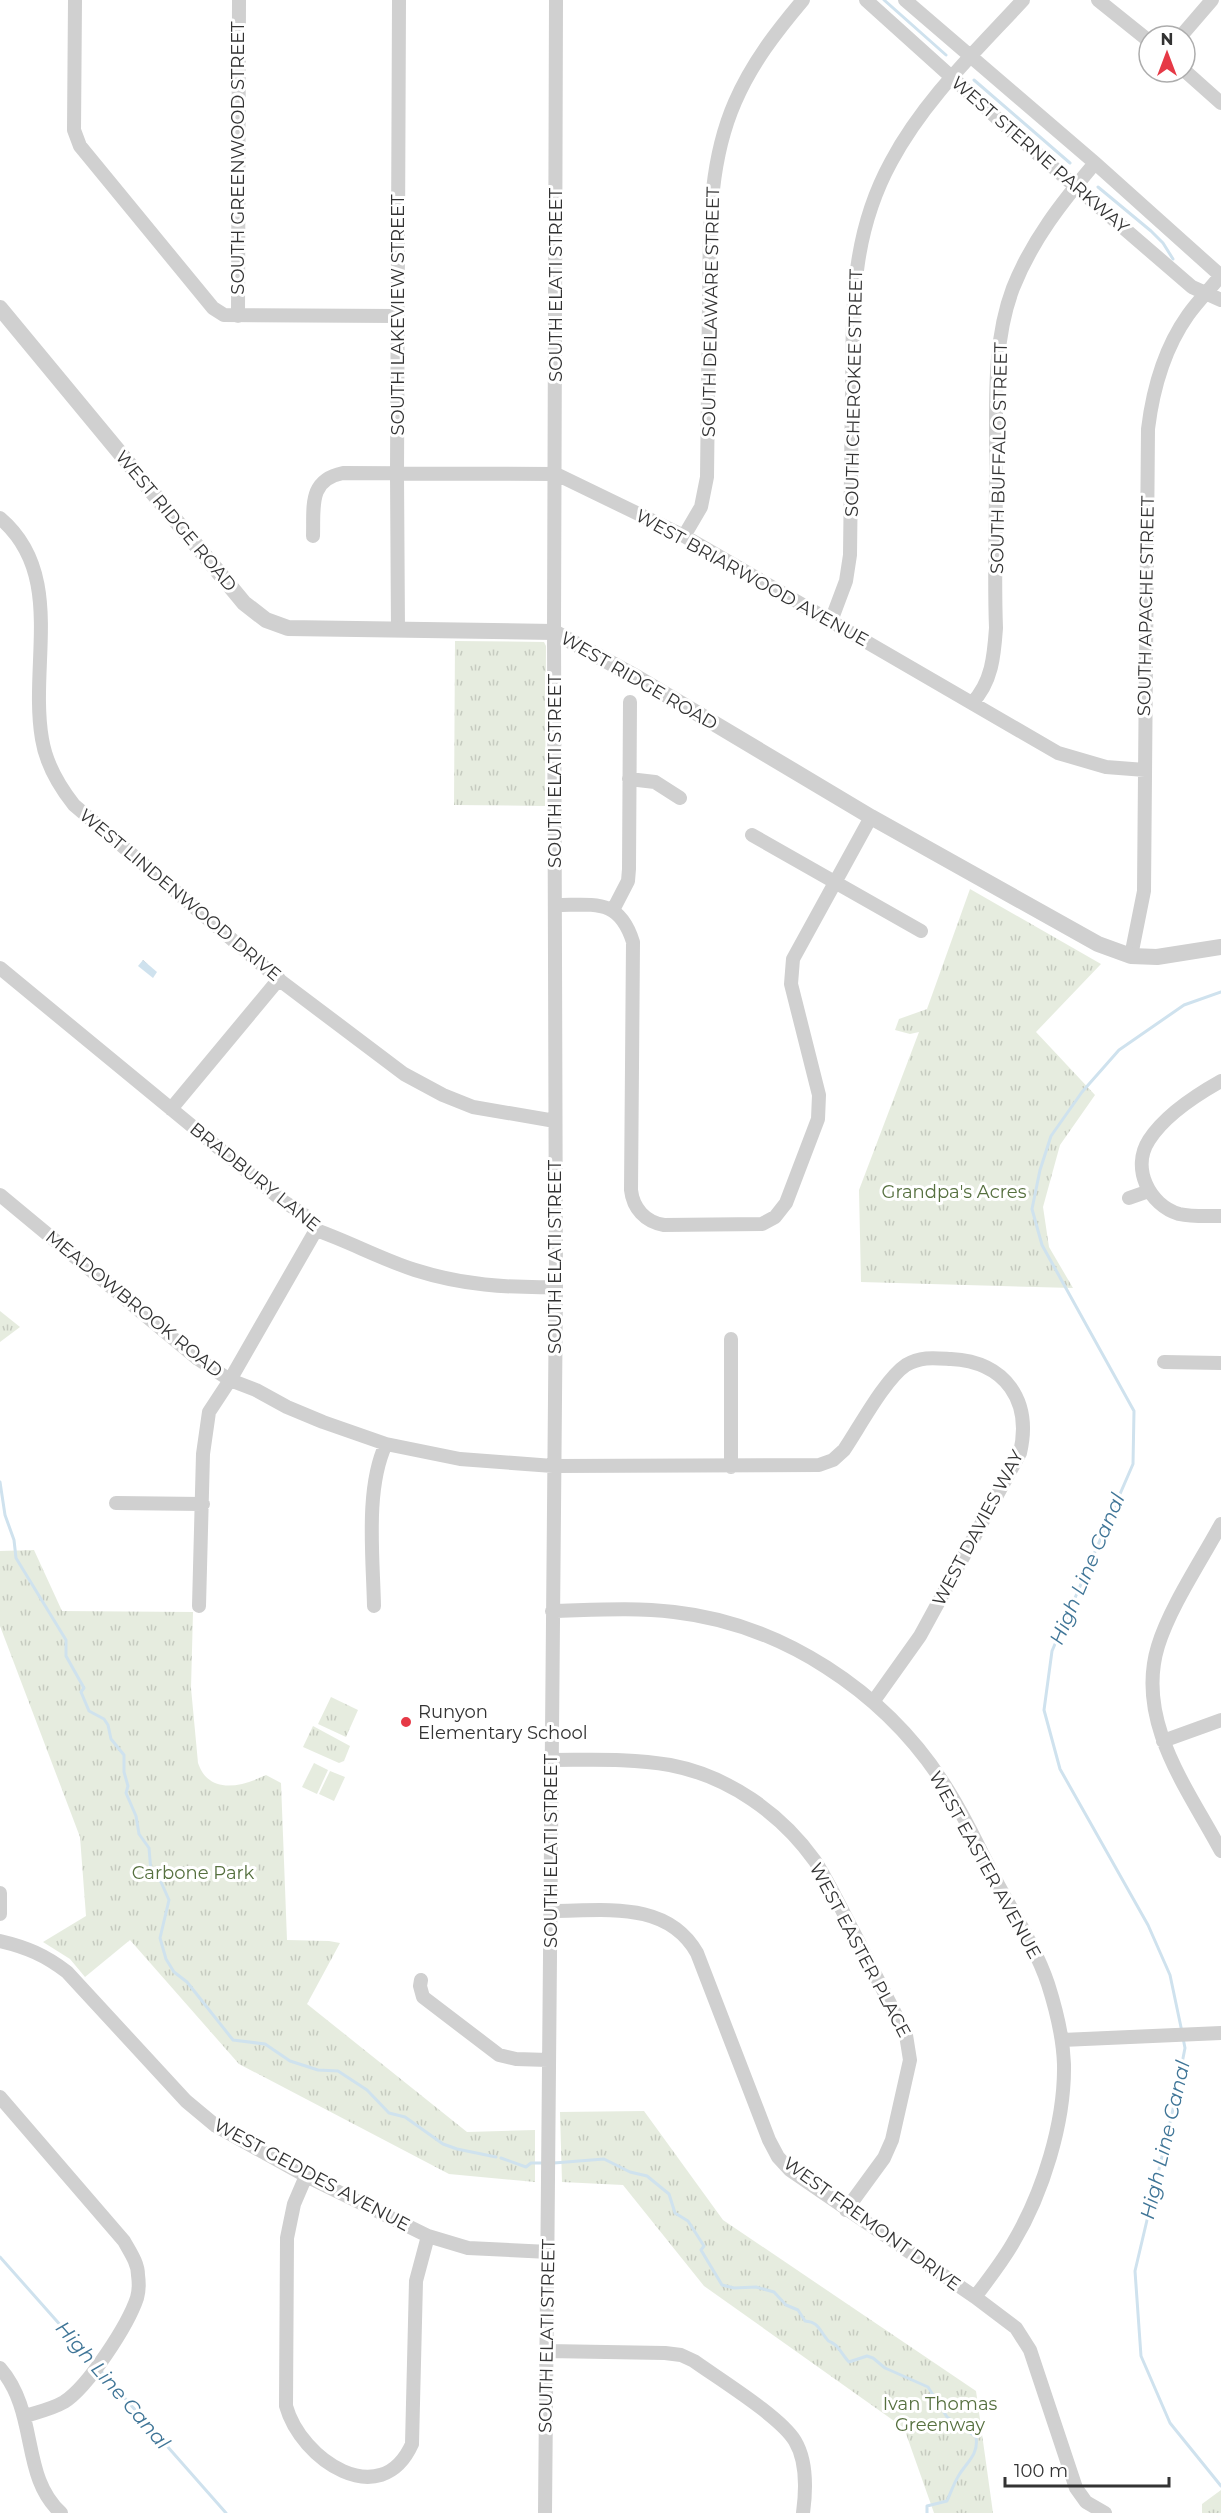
<svg xmlns="http://www.w3.org/2000/svg" width="1221" height="2513" viewBox="0 0 1221 2513" font-family="Montserrat,sans-serif">
  <style>
    .grass { fill: url(#grass-tufts) }
    .pitch { fill: #e6ecdf }
    .water { fill: url(#water-ripples) }
    .lines { fill: none; stroke-linecap: round; stroke-linejoin: round }
    .stream { stroke: #cfe2ee; stroke-width: 3 }
    .minor { stroke: #d0d0d0; stroke-width: 14 }
    .tertiary { stroke: #d0d0d0; stroke-width: 16 }
    .poi-dot { fill: #e63946; stroke: #fff; stroke-width: 2 }
    .labels { text-anchor: middle; stroke-width: 6; stroke-linejoin: round; paint-order: stroke }
    .street-label { font-size: 18px; fill: #333; stroke: #fff }
    .park-label { font-size: 18px; fill: #56703f; stroke: #fff }
    .poi-label { font-size: 18px; fill: #333; stroke: #fff; text-anchor: start }
    .water-label { font-size: 20px; font-style: italic; fill: #3f7597; stroke: #fff }
  </style>
  <defs>
    <pattern id="grass-tufts" width="24" height="20" patternUnits="userSpaceOnUse" patternTransform="scale(1.5)"><rect width="24" height="20" fill="#e6ecdf"/><path d="M3 7l-1-3M5 7V3M7 7l1-3M15 17l-1-3M17 17v-4M19 17l1-3" fill="none" stroke="#c6cbc0"/></pattern>
    <pattern id="water-ripples" width="26" height="14" patternUnits="userSpaceOnUse" patternTransform="scale(1.5)"><rect width="26" height="14" fill="#cfe2ee"/><path d="M2 4q2-2 4 0t4 0M15 11q2-2 4 0t4 0" fill="none" stroke="#b2c2cd"/></pattern>
  </defs>
  <rect width="100%" height="100%" fill="#fff"/>
  <path class="grass" d="M455,641l89,1 2,4 -1,160 -91,-1z
    M970,889l131,75 -65,68 59,63 -35,50 -17,62 6,40 24,41 -212,-6 -2,-92 60,-158 -9,2 -15,-4 4,-11 28,-10z
    M0,1311l20,16 -20,15z
    M34,1550l28,61 131,1 -2,76 7,75c11,32 43,24 68,12l15,8 6,157 42,1 11,2 -33,61 160,128 68,-2v52l-86,-8 -210,-110 -109,-124 -45,37 -15,-18 -27,-17 43,-26 -6,-79 -80,-211v-75z
    M331,1697l27,13 -12,27 -28,-13z
    M313,1726l37,20 -6,15 -5,2 -36,-16z
    M644,2111l79,109 253,171 17,122h-59l-30,-85 -200,-142 -81,-101 -61,-3 -2,-70z
    M1221,2490v23h-19v-9z"/>
  <path class="pitch" d="M314,1763l14,7 -11,24 -15,-7z
    M330,1771l15,6 -11,24 -15,-7z"/>
  <path class="water" d="M143,960l14,12 -4,6 -15,-12z"/>
  <g class="lines">
    <path class="stream" d="M884,0l62,55
      M974,80l96,83
      M1098,187l53,44 12,12 10,16
      M0,1482l5,33 9,25 2,18 50,82v16l18,32 -3,4 8,19 15,8 4,6 3,14 13,16v17l4,14 -2,7 10,23 3,18 10,14 2,24 10,10 8,18 -9,38 6,21 8,13 13,10 46,58 32,4 25,17 28,9 20,1 29,19 22,23 16,4 38,27 14,5 39,8
      M1182,2032l-12,-57 -22,-50 -88,-156 -16,-59 8,-59 81,-187 1,-53 -92,-166 -10,-36 8,-39 11,-34 31,-44 37,-42 65,-45 37,-13
      M1183,2038l2,10 -13,66 -37,157 6,85 29,67 51,63
      M501,2158l25,9 5,-4h13
      M554,2163l50,-4 26,13 17,4 22,18 6,19 13,8 16,25 -3,4 21,35 12,3 22,-1 18,5 12,13 12,5 7,11c13,1 14,8 21,17 4,6 2,1 8,6 6,4 9,12 15,18l18,-6 6,2 12,10 43,19 19,30 29,20c3,17 -9,25 -17,38 -5,8 -8,17 -12,26l-20,5v7
      M0,2257l94,106
      M100,2370l126,143"/>
    <path class="minor" d="M75,0l-1,130 6,16 133,162 11,7 174,1
      M866,0l152,137 174,150 29,13
      M905,0l190,163 126,113
      M1098,0l51,41
      M1181,36l31,-36
      M1185,71l36,32
      M238,316l1,-316
      M0,518c66,56 29,146 42,221 4,25 17,47 32,66l208,177 122,92 39,21 30,12 82,14
      M313,536c1,-29 -5,-56 30,-63l213,1 128,62 374,217 48,14 39,3
      M684,536l17,-29 6,-30c1,-58 1,-116 2,-173 1,-69 -2,-138 26,-202 17,-39 41,-70 68,-102
      M831,621l15,-40 4,-26c1,-55 1,-109 2,-164 1,-82 -2,-154 39,-229 33,-62 85,-111 132,-162
      M398,630l-1,-155 2,-475
      M972,703c20,-21 22,-47 24,-75 -2,-51 0,-103 0,-155 1,-61 -5,-127 17,-185 19,-48 49,-86 82,-125
      M629,779l26,3 25,16
      M752,835l169,96
      M556,905c39,0 63,-7 77,37l-2,248c2,18 14,32 33,35l98,-1 13,-7 11,-14 32,-84 1,-24 -28,-111 2,-25 78,-142
      M613,910l15,-29 1,-12 1,-167
      M1131,956l13,-65 4,-462c5,-41 16,-80 40,-114 10,-14 23,-27 33,-40
      M0,968l283,233 26,17 7,12c34,12 65,29 99,40 47,15 92,18 141,17
      M1221,1081c-25,14 -56,34 -72,59 -18,28 0,65 30,74 14,3 28,2 42,2
      M171,1109l108,-130
      M0,1195l198,164 32,21 26,10 31,17 36,15 63,22 74,15 93,7 266,-1 14,-5 11,-10c15,-22 41,-71 62,-85 15,-9 29,-7 45,-6 55,3 81,42 69,94l-100,183 -47,66
      M1129,1198l20,-7
      M1164,1362l57,1
      M731,1467v-128
      M116,1503l87,1
      M1221,1524c-20,37 -51,83 -63,122 -23,75 30,143 63,205
      M199,1606l4,-152 6,-42 21,-32 86,-150
      M374,1606c-1,-49 -9,-118 12,-162
      M552,1611c41,-1 82,-4 122,1 108,12 209,79 268,169 21,31 36,65 53,98 18,34 41,69 53,105 8,25 15,53 16,80 1,58 -21,129 -51,179 -11,19 -25,37 -38,54
      M1163,1741l58,-21
      M552,1760c39,0 79,-2 118,5 58,11 111,48 145,96 15,23 26,48 39,72 17,34 35,68 52,102l4,25 -18,80 -8,18 -38,52
      M0,1893v21
      M552,1911c52,0 115,-11 145,42l72,187 9,17 12,13 185,127 41,31 14,22 46,138 10,14 19,11
      M0,1941c26,6 45,14 67,31l119,129 30,25 90,50 122,60 40,12 81,4
      M421,1980l-1,6 3,11 76,58 17,4 32,1
      M1062,2040l159,-7
      M0,2097l124,144c6,11 14,22 14,34 1,7 1,16 -1,23 -9,27 -49,89 -73,104 -12,7 -26,10 -39,14
      M306,2176l-12,28 -7,34 -1,168c15,54 95,107 126,38l4,-163 12,-45
      M547,2351l118,2 16,2 13,6c25,18 87,56 101,80 12,20 11,50 8,72
      M0,2368c39,45 20,108 61,145
      M545,2513l11,-1226 -2,-655 2,-632"/>
    <path class="tertiary" d="M0,308l244,295 22,17 22,8 266,4 84,46 233,139 227,127 33,12 26,1 64,-10"/>
  </g>
  <circle class="poi-dot" cx="406" cy="1722" r="6"/>
  <g class="labels">
    <g class="street-label">
      <text transform="translate(1040 155) rotate(41)" y="6">WEST STERNE PARKWAY</text>
      <text transform="translate(238 158) rotate(-90)" y="6">SOUTH GREENWOOD STREET</text>
      <text transform="translate(556 285) rotate(-90)" y="6">SOUTH ELATI STREET</text>
      <text transform="translate(711 312) rotate(-89)" y="6">SOUTH DELAWARE STREET</text>
      <text transform="translate(398 315) rotate(-90)" y="6">SOUTH LAKEVIEW STREET</text>
      <text transform="translate(854 393) rotate(-89)" y="6">SOUTH CHEROKEE STREET</text>
      <text transform="translate(999 458) rotate(-89)" y="6">SOUTH BUFFALO STREET</text>
      <text transform="translate(176 521) rotate(50)" y="6">WEST RIDGE ROAD</text>
      <text transform="translate(752 578) rotate(29)" y="6">WEST BRIARWOOD AVENUE</text>
      <text transform="translate(1146 606) rotate(-89)" y="6">SOUTH APACHE STREET</text>
      <text transform="translate(639 681) rotate(30)" y="6">WEST RIDGE ROAD</text>
      <text transform="translate(555 771) rotate(-90)" y="6">SOUTH ELATI STREET</text>
      <text transform="translate(180 895) rotate(40)" y="6">WEST LINDENWOOD DRIVE</text>
      <text transform="translate(255 1177) rotate(39)" y="6">BRADBURY LANE</text>
      <text transform="translate(555 1257) rotate(-90)" y="6">SOUTH ELATI STREET</text>
      <text transform="translate(134 1304) rotate(39)" y="6">MEADOWBROOK ROAD</text>
      <text transform="translate(978 1528) rotate(-62)" y="6">WEST DAVIES WAY</text>
      <text transform="translate(551 1851) rotate(-90)" y="6">SOUTH ELATI STREET</text>
      <text transform="translate(985 1865) rotate(61)" y="6">WEST EASTER AVENUE</text>
      <text transform="translate(860 1950) rotate(62)" y="6">WEST EASTER PLACE</text>
      <text transform="translate(312 2175) rotate(28)" y="6">WEST GEDDES AVENUE</text>
      <text transform="translate(872 2224) rotate(36)" y="6">WEST FREMONT DRIVE</text>
      <text transform="translate(547 2336) rotate(-89)" y="6">SOUTH ELATI STREET</text>
    </g>
    <g class="park-label">
      <text x="954" y="1198">Grandpa's Acres</text>
      <text x="193" y="1879">Carbone Park</text>
      <text x="940" y="2410">Ivan Thomas<tspan x="940" dy="21">Greenway</tspan></text>
    </g>
    <g class="poi-label">
      <text x="418" y="1718">Runyon<tspan x="418" dy="21">Elementary School</tspan></text>
    </g>
    <g class="water-label">
      <text transform="translate(1087 1569) rotate(-67)" y="7">High Line Canal</text>
      <text transform="translate(1165 2140) rotate(-77)" y="7">High Line Canal</text>
      <text transform="translate(113 2385) rotate(49)" y="7">High Line Canal</text>
    </g>
  </g>
  <g transform="translate(1167 54)"><circle r="28" fill="#ffffff" stroke="#adadad" stroke-width="1.5"/>
  <path d="M0-4.5L10 22L0 15L-10 22Z" fill="#e63946"/>
  <text y="-9" font-size="16" font-weight="bold" text-anchor="middle" fill="#333333">N</text>
  </g>
  <path d="M1005 2477v9h164v-9" fill="none" stroke="#333333" stroke-width="3"/>
  <text x="1014" y="2477" font-size="18" fill="#333333" stroke="#ffffff" stroke-width="4.5" paint-order="stroke">100 m</text>
</svg>
